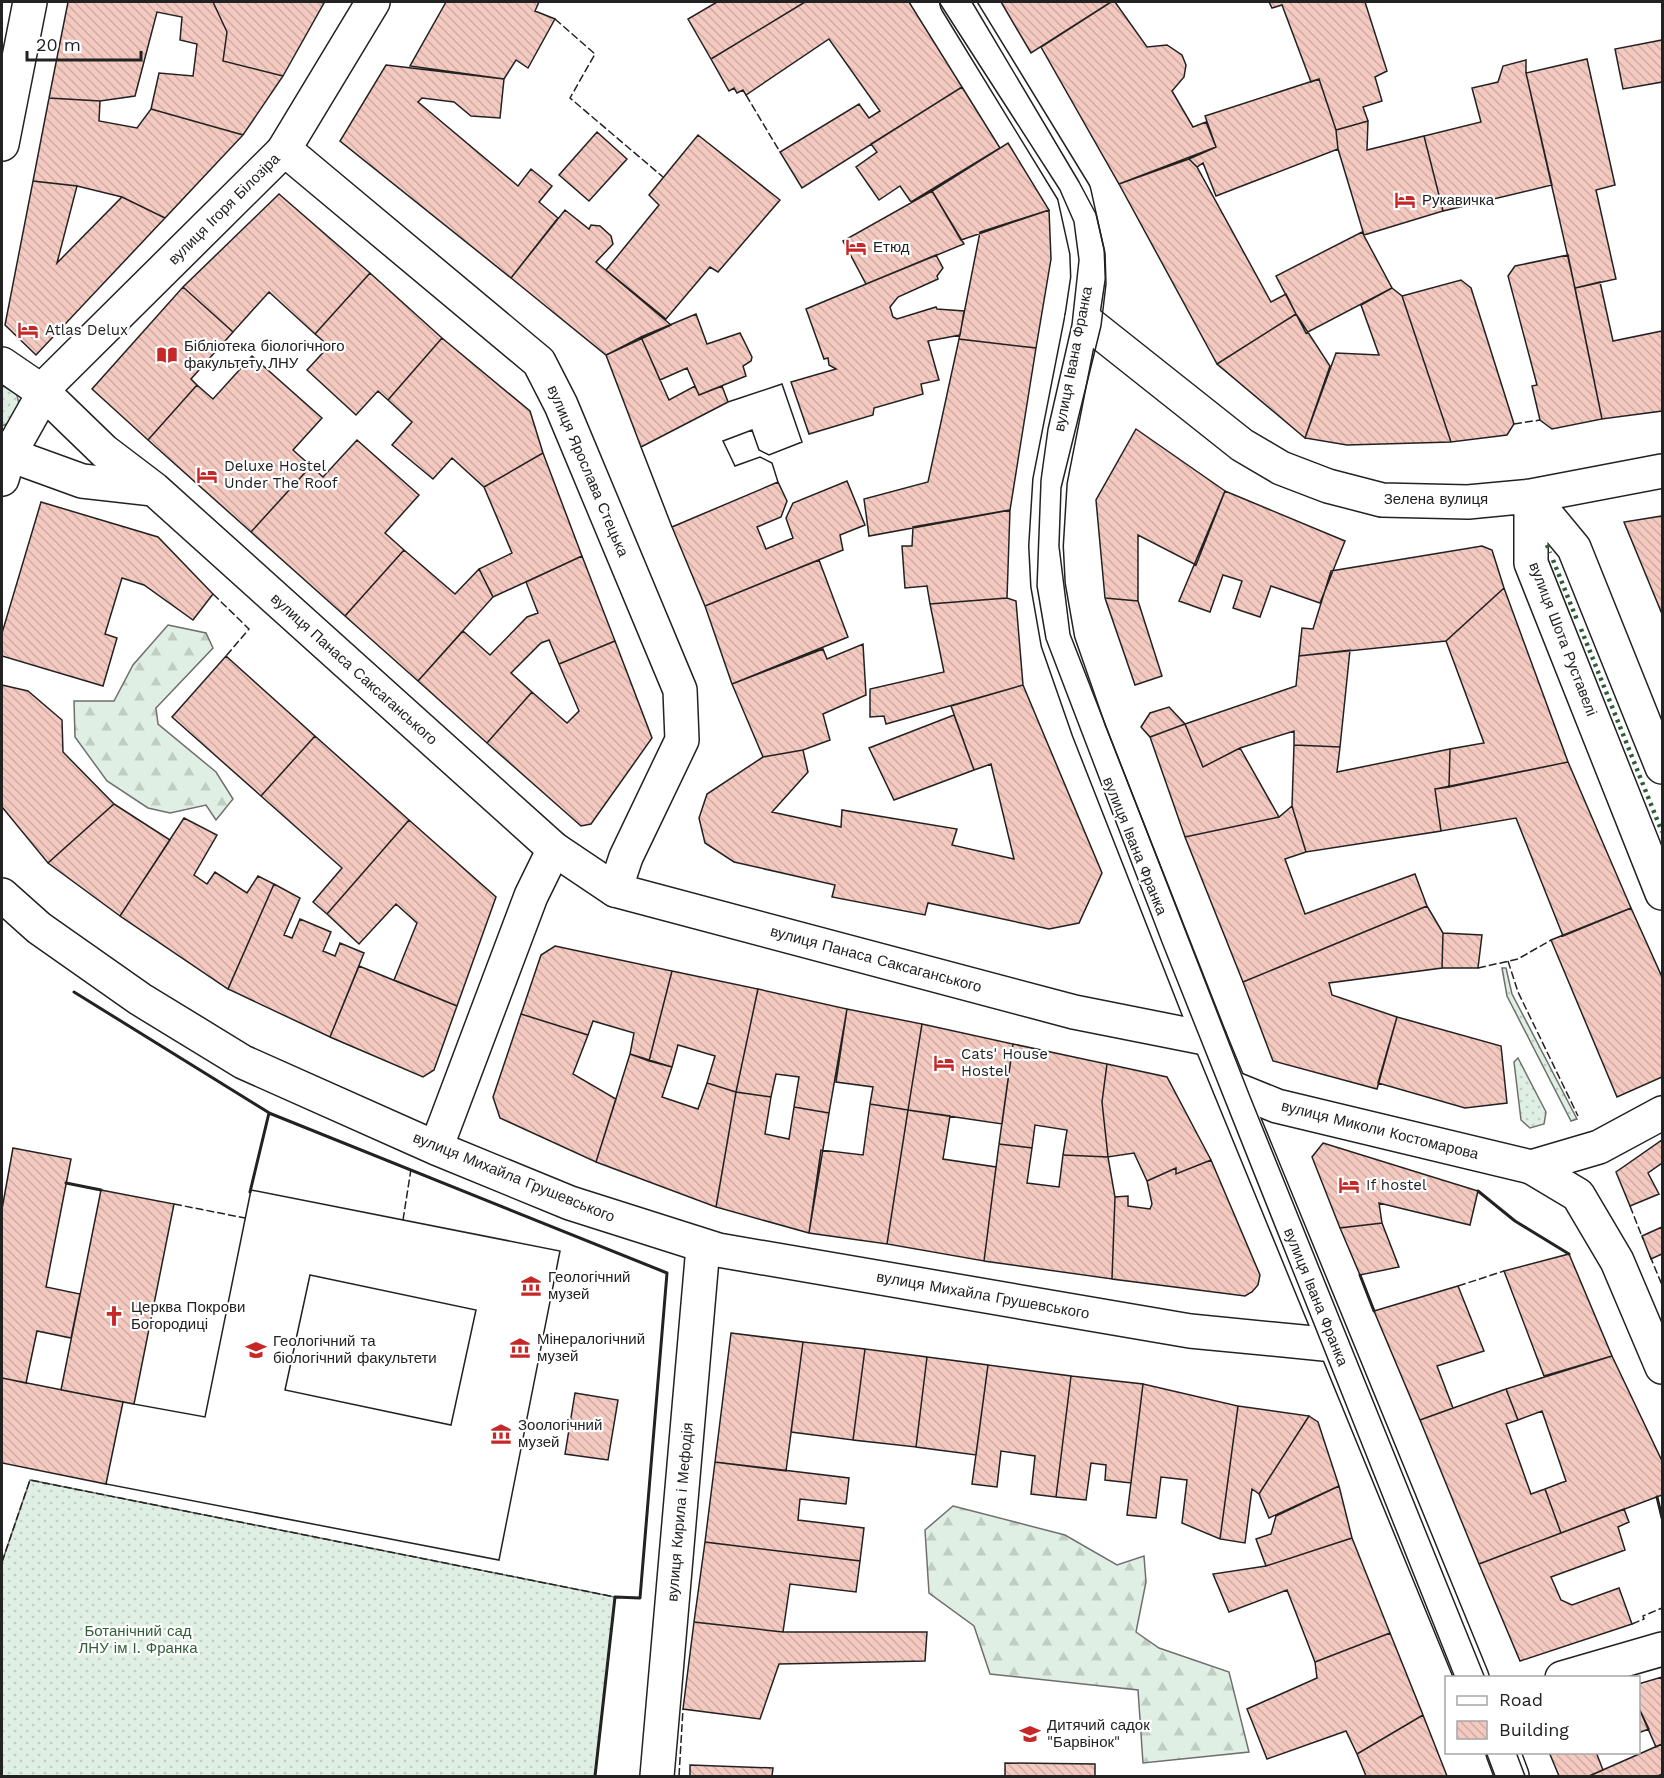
<svg xmlns="http://www.w3.org/2000/svg" width="1664" height="1778" viewBox="0 0 1664 1778" font-family="'Work Sans',sans-serif">
  <style>
    .grass { fill: url(#grass-dots); stroke: #6f6f6f; stroke-width: 1.5 }
    .forest { fill: url(#forest-firs); stroke: #6f6f6f; stroke-width: 1.5 }
    .building { fill: url(#building-back-hatch); stroke: #222; stroke-width: 1.5; fill-rule: evenodd }
    .lines { fill: none; stroke-linecap: round; stroke-linejoin: round }
    .minor-casing { stroke: #222; stroke-width: 36 }
    .tertiary-casing { stroke: #222; stroke-width: 36 }
    .secondary-casing { stroke: #222; stroke-width: 36 }
    .primary-casing { stroke: #222; stroke-width: 36 }
    .minor { stroke: #fff; stroke-width: 33 }
    .tertiary { stroke: #fff; stroke-width: 33 }
    .secondary { stroke: #fff; stroke-width: 33 }
    .primary { stroke: #fff; stroke-width: 33 }
    .tram { stroke: #222; stroke-width: 1.5 }
    .hedge { stroke: #2f5e38; stroke-width: 4.5; stroke-dasharray: 3 4.5; stroke-linecap: butt }
    .fence { stroke: #222; stroke-width: 1.5; stroke-dasharray: 8 3; stroke-linecap: butt }
    .wall { stroke: #222; stroke-width: 3 }
    .labels { text-anchor: middle; stroke-width: 4.5; stroke-linejoin: round; paint-order: stroke }
    .poi-label { font-size: 15px; fill: #222; stroke: #fff; text-anchor: start }
    .street-label { font-size: 15px; fill: #222; stroke: #fff }
    .park-label { font-size: 15px; fill: #2f5e38; stroke: #fff }
  </style>
  <defs>
    <pattern id="grass-dots" width="8" height="8" patternUnits="userSpaceOnUse" patternTransform="scale(1.5)"><rect width="8" height="8" fill="#e0efe3"/><path d="M2 2h.1M6 6h.1" fill="none" stroke="#c0cdc2" stroke-width="1.8" stroke-linecap="round"/></pattern>
    <pattern id="forest-firs" width="22" height="20" patternUnits="userSpaceOnUse" patternTransform="scale(1.5)"><rect width="22" height="20" fill="#e0efe3"/><path d="M5 1l3.5 6h-7zM16 11l3.5 6h-7z" fill="#c0cdc2"/></pattern>
    <pattern id="building-back-hatch" width="6" height="6" patternUnits="userSpaceOnUse" patternTransform="scale(1.5)"><rect width="6" height="6" fill="#f3c9c0"/><path d="M-1 5l2 2M0 0l6 6M5-1l2 2" fill="none" stroke="#d0aca5"/></pattern>
  </defs>
  <rect width="100%" height="100%" fill="#fff"/>
  <path class="grass" d="M2,375c17,14 27,40 0,51z
    M1502,968h4l6,26 65,125 -6,2 -64,-125z
    M1518,1058l28,54 -2,12 -14,4 -9,-8 -7,-58z
    M30,1480l585,117 -20,179h-593v-214z"/>
  <path class="forest" d="M168,625l38,8 7,15 -57,60 2,16 58,48 17,27 -17,21 -10,-15 -36,8 -22,-5 -41,-27 -32,-44 -1,-36h40l19,-36z
    M953,1506l112,29 52,30 27,-9 2,26 -10,50 23,16 70,24 20,80 -106,11 -5,-73 -148,-16 -16,-48 -45,-33 -4,-63z"/>
  <path class="building" d="M68,2h145l14,30 -4,29 60,15 -40,59 -92,-26 8,-36 34,3 4,-32 -17,-4 2,-23 -25,-5 -22,84 -35,5 -51,-3z
    M213,2h106l5,1 -41,73 -60,-15 4,-29z
    M446,2h93l-4,9 20,8 -27,49 -12,-8 -12,19 -94,-13z
    M717,2h88l-94,57 -23,-40z
    M805,2h104l53,85 -160,101 -22,-36 79,-48 10,14 11,-7 -51,-72 -83,56 -3,-5 -6,3 -3,-5 -5,3 -18,-32z
    M1001,2h110l-80,51z
    M1111,2h4l32,45 20,-2 15,10 4,10 -2,12 -12,14 21,36 13,-5 10,25 -97,37 -78,-137z
    M1269,2h96l22,69 -12,6 7,24 -19,6 5,14 -32,9 -17,-51 -8,3 -29,-77 -10,3z
    M1662,40v42l-39,7 -8,-40z
    M1587,59l28,126 -19,5 20,89 -41,9 -49,-215z
    M1526,60v13l26,112 -109,26 -19,-75 57,-14 -9,-34 26,-6 5,-16z
    M386,65l118,14 -4,39 -29,-2 -17,-14 -32,-4 -4,4 100,84 13,-17 21,17 -13,16 19,16 -47,60 -171,-137z
    M1319,79l17,51 2,19 -122,47 -13,-33 -6,4 -8,-8 27,-12 -11,-31z
    M962,87l38,61 -89,54 -11,-16 -21,14 -23,-33 21,-15 -6,-8z
    M49,98l51,3 -1,20 38,7 14,-19 92,26 -78,83 -43,-21 -45,-11 -44,-5z
    M1368,121l-1,29 57,-14 19,75 -79,24 -26,-86 -2,-19z
    M597,132l30,27 -38,42 -30,-26z
    M698,135l82,65 -62,72 -8,-5 -44,52 -60,-49 53,-65 -10,-10z
    M1008,143l41,67 -88,30 -29,-49z
    M1189,159l8,8 74,135 15,-8 10,20 -79,50 -98,-180z
    M33,181l44,5 -20,77 65,-66 43,21 -129,137 -31,-30z
    M932,191l32,53 -98,40 -23,-43z
    M279,194l91,79 -55,61 -46,-42 -36,40 -50,-45z
    M565,210l24,19 2,-4 9,1 11,10 2,8 -17,18 75,63 -65,30 -95,-77z
    M1049,210l2,49 -15,89 -77,-9 21,-107z
    M1362,232l30,56 -86,45 -30,-57z
    M936,255l7,13 -6,8 1,3 -40,18 -8,10 3,10 4,2 39,-12 1,2 27,2 -4,24 -32,6 11,39 -18,4 2,10 -49,14 -1,7 -64,19 -18,-52 45,-13 -7,-4 -1,-7 -4,1 -18,-50z
    M1568,255l34,164 -50,10 -12,-9 -8,-34 5,-1 -29,-109 7,-10z
    M370,273l72,65 -54,62 -10,-9 -22,24 -49,-45 22,-24 -14,-12z
    M1461,280l10,8 43,136 -7,11 -56,7 -49,-146z
    M1600,282l13,59 49,-10v80l-60,8 -27,-131z
    M183,287l50,45 -42,47 6,6 -49,55 -56,-51z
    M1392,288l10,8 49,146 -104,3 -42,-7 31,-85 43,2 -18,-50z
    M696,314l11,30 33,-11 12,24 -1,4 -8,5 3,10 -47,19 -12,-27 -27,12 -19,-43z
    M1296,314l34,52 -25,72 -88,-74z
    M641,337l28,63 26,-14 4,9 23,-9 6,16 -87,45 -35,-92z
    M442,338l88,73 13,42 -59,34 -32,-29 -19,21 -41,-34 20,-23 -24,-22z
    M959,339l77,9 -26,162 -141,26 -5,-37 64,-17z
    M252,356l70,62 -29,32 18,16 -60,66 -103,-92 49,-55 16,14z
    M782,384l20,58 -33,13 -10,-5 -7,-20 -29,11 12,25 25,-9 12,6 6,19 -106,45 -31,-80 87,-45z
    M782,384l20,58 -33,13 -10,-5 -7,-20 -29,11 12,25 25,-9 12,6 6,19 -106,45 -31,-80 87,-45z
    M1136,429l89,62 -29,74 -58,-30v66l-33,-3 -9,-98z
    M357,440l62,55 -34,38 19,17 -59,66 -94,-84 60,-66 12,11z
    M543,453l39,103 -89,41 -14,-28 33,-16 -28,-66z
    M847,481l18,44 -25,10 3,15 -138,56 -33,-79 106,-45 9,19 -6,16 -24,10 9,22 27,-11 -7,-20 7,-15z
    M1225,491l120,50 -25,62 -49,-17 -11,31 -27,-9 9,-27 -19,-6 -13,37 -31,-11z
    M41,502l117,35 55,57 -20,26 -49,-35 -22,-7 -17,56 12,4 -14,48 -101,-30v-23z
    M1010,510l-3,88 -77,6 -3,-18 -22,2 -3,-42h10l1,-19z
    M1662,516v98l-38,-92z
    M1482,546l10,4 12,38 -58,53 -147,15 3,-28 11,1 18,-58z
    M404,550l51,44 24,-25 14,28 -75,84 -73,-65z
    M582,556l33,85 -56,23 -10,-24 -8,3 -30,30 21,19 -45,51 -69,-62 45,-50 27,24 37,-38 11,-4 -12,-31z
    M819,560l29,77 -116,47 -27,-78z
    M1504,588l64,174 -119,25 1,-38 34,-6 -38,-102z
    M1007,598l9,3 7,84 -137,39 -2,-8 -14,1v-28l74,-17 -14,-68z
    M1105,598l33,3 24,75 -27,9z
    M615,641l37,97 -61,86 -10,2 -94,-83 45,-51 35,31 12,-12 -20,-47z
    M863,644l3,51 -43,19 7,26 -27,10 -40,7 -31,-73 91,-35 4,10z
    M1350,650l-10,97 -46,-2v-14l-54,17 -37,19 -18,-43 111,-38 3,-30z
    M226,656l89,80 -54,60 -89,-79z
    M2,685l26,6 34,29 1,32 51,52 -66,59 -46,-56z
    M1023,685l79,188 -23,50 -30,6 -121,-26 -3,12 -93,-18 3,-12 -101,-23 -29,-19 -6,-25 8,-24 56,-37 40,-7 5,22 -36,40 69,15 1,-17 115,19 -5,16 62,14 -23,-95 -17,6 -23,-64z
    M1169,707l16,17 -35,13 -9,-10 9,-14z
    M954,715l20,55 -80,30 -25,-52z
    M1185,724l18,43 37,-19 39,69 -94,20 -35,-100z
    M315,736l94,84 -82,94 -14,-12 29,-34 -81,-72z
    M1294,745l46,2 -3,25 113,-23 -1,38 -14,2 6,42 -135,21 -14,-46z
    M1568,762l63,146 -68,28 -47,-118 -75,13 -6,-42z
    M114,804l56,36 -50,76 -72,-53z
    M1292,806l14,46 -21,7 20,55 110,-40 12,32 -184,76 -58,-145 94,-20z
    M184,818l33,17 -23,40 13,9 8,-12 32,21 11,-17 16,8 -46,105 -108,-73z
    M409,820l87,77 -39,109 -63,-26 23,-57 -21,-19 -37,40 -32,-30z
    M274,884l26,14 -16,37 8,3 8,-19 31,13 -8,19 12,5 5,-13 24,10 -34,84 -102,-48z
    M1427,906l16,27 -1,35 -113,15 3,12 65,22 -20,72 -104,-28 -30,-79z
    M1631,908l31,69v100l-45,20 -66,-157z
    M1443,933l39,2 -4,33h-36z
    M555,946l117,25 -23,90 -19,-7 4,-21 -41,-12 -5,14 -67,-21 20,-59z
    M359,966l98,40 -23,64 -11,7 -93,-40z
    M672,971l86,18 -22,103 -29,-9 8,-27 -37,-11 -6,22 -23,-6z
    M758,989l89,20 -18,104 -35,-6 5,-30 -23,-3 -5,23 -35,-5z
    M847,1009l75,15 -14,86 -38,-6 3,-17 -37,-5z
    M521,1014l67,21 -15,39 43,25 -20,63 -96,-44 -7,-21z
    M1397,1017l104,29 6,57 -42,5 -87,-25z
    M922,1024l91,20 -11,80 -94,-14z
    M1013,1044l94,20 -5,38 6,55 -45,-2 4,-25 -32,-5 -3,23 -33,-4z
    M630,1054l42,13 -10,30 36,12 9,-26 29,9 -20,115 -120,-45z
    M1107,1064l60,13 44,83 -35,14v-6l-29,13 -13,-28 -26,4 -6,-55z
    M736,1092l35,5 -6,37 24,5 5,-32 35,6 -20,120 -93,-26z
    M870,1104l38,6 -21,134 -78,-11 12,-83 42,5z
    M908,1110l42,6 -7,43 53,8 -12,94 -97,-17z
    M1662,1140v23l-14,10 11,21 -29,12 -14,-34z
    M1323,1143l155,48 -8,34 -91,-22 3,20 -42,5 -28,-71z
    M999,1144l33,4 -5,35 32,4 4,-32 45,2 7,40 -3,82 -128,-18z
    M13,1148l58,11 -25,128 34,7 -9,44 -34,-7 -11,52 -24,-5v-169z
    M1211,1160l49,115 -2,10 -6,7 -7,4 -133,-17 3,-82 13,-1v10l22,3 2,-5 -5,-23 29,-13v6z
    M101,1190l73,14 -40,200 -73,-14z
    M251,1190l309,61 -61,309 -393,-76 17,-82 82,15zM310,1275l166,35 -25,115 -166,-35z
    M251,1190l309,61 -61,309 -393,-76 17,-82 82,15zM310,1275l166,35 -25,115 -166,-35z
    M1382,1223l17,44 -39,8 -20,-47z
    M1662,1227v27l-11,5 -9,-23z
    M1569,1254l43,102 -68,20 -40,-105z
    M1458,1286l26,65 -47,15 16,42 -33,12 -46,-109z
    M731,1333l72,9 -17,129 -71,-9z
    M803,1342l62,7 -12,91 -62,-8z
    M865,1349l62,8 -11,90 -63,-7z
    M1612,1356l50,105v34l-101,38 -16,-44 21,-8 -24,-70 -24,9 -12,-31z
    M927,1357l61,8 -12,90 -60,-8z
    M988,1365l83,11 -15,121 -25,-3 4,-38 -34,-5 -4,36 -25,-3z
    M1071,1376l72,8 -12,99 -26,-3 1,-15 -15,-2 -5,37 -30,-3z
    M2,1378l121,24 -17,82 -104,-21z
    M1143,1384l95,22 -18,133 -38,-16 5,-43 -26,-3 -5,41 -29,-3z
    M1506,1389l12,31 -12,4 25,70 14,-5 16,44 -82,31 -59,-144z
    M575,1393l43,7 -10,60 -43,-6z
    M1238,1406l71,10 -50,78 -7,-5 -7,54 -25,-4z
    M1309,1416l9,6 21,64 -70,32 -10,-24z
    M715,1462l134,16 -3,26 -46,-5 -2,21 66,8 -4,33 -155,-19z
    M1339,1486l13,52 -86,28 -10,-27 15,-5 5,-18z
    M1624,1509l5,13 -11,5 7,23 -74,27 10,23 11,5 47,-17 13,36 -112,37 -41,-97z
    M1352,1538l38,95 -75,29 -28,-72 -58,22 -16,-38 53,-8z
    M705,1542l155,19 -4,31 -66,-8 -7,48 -89,-10z
    M694,1622l89,10h144l-2,29 -146,3 -19,55 -77,-10z
    M1390,1633l33,82 -66,39 -11,-23 -79,28 -20,-50 70,-31 -2,-16z
    M1662,1677v67l-6,3 -18,-41v-22z
    M1638,1706l11,23 -11,4z
    M1423,1715l24,61h-81l-9,-22z
    M1662,1744v30l-4,2h-69z
    M1549,1752h47l7,18 -14,6h-30z
    M1005,1763l90,1v12h-90z
    M690,1765l83,3 -1,8h-82z"/>
  <g class="lines">
    <g class="minor-casing">
      <path id="minor" d="M283,151l13,8 243,203 22,43 119,285 2,50 -56,117 -11,33
        M2,479l7,-24
        M2,895l37,33 101,71 103,63 193,86 134,55 148,47 472,81 144,14
        M436,1148l95,-252 23,-47
        M1531,1167l47,28 39,66 45,106
        M1562,1678l100,-29
        M657,1776l46,-529"/>
    </g>
    <g class="tertiary-casing">
      <path id="tertiary" d="M2,144l28,-142
        M2,364l41,28 61,59 50,38 400,360 61,41 459,122 136,27
        M2,452l80,29 71,8
        M9,455l41,-73 233,-231 90,-149
        M1230,1087l47,19 254,61 68,-20 63,-34"/>
    </g>
    <g class="secondary-casing">
      <path id="secondary" d="M1082,318l-32,163 -4,65 2,39 10,57 31,89 121,308 262,639
        M1503,1752l9,24"/>
    </g>
    <g class="primary-casing">
      <path id="primary" d="M957,2l117,191 13,59 1,26 -6,40 160,127 39,23 47,18 54,14 86,2 63,-6 131,-25
        M1531,496v67l131,330
        M1531,496l43,52 88,219"/>
    </g>
    <use href="#minor" class="minor"/>
    <use href="#tertiary" class="tertiary"/>
    <use href="#secondary" class="secondary"/>
    <use href="#primary" class="primary"/>
    <path class="tram" d="M939,2l121,188 14,32 5,38 -7,64 -24,105 -7,51 -4,106 9,53 117,306 292,733
      M972,2l107,180 17,32 9,39 1,31 -5,42 -40,162 -2,58 11,88 179,460 236,584
      M1486,1752l9,24
      M1516,1752l9,24"/>
    <path class="hedge" d="M1547,545l3,8
      M1553,560l24,60
      M1581,629l81,203"/>
    <path class="fence" d="M555,19l40,35 -25,44 93,79
      M746,95l34,57
      M1514,424l26,-4
      M213,594l36,35 -23,27
      M1508,961l10,31 60,124
      M1478,968l40,-9 33,-19
      M174,1204l71,14
      M1630,1206l13,33
      M403,1220l8,-51
      M1650,1256l12,29
      M1458,1286l46,-15
      M2,1562l28,-82 585,117 -20,179
      M1632,1624l12,-5 -1,-3 19,-8
      M679,1776l4,-67"/>
    <path class="wall" d="M74,992l197,122
      M66,1183l35,7
      M1478,1191l37,30 54,33
      M250,1192l19,-79 398,160 -27,325 -25,-1 -20,179
      M1360,1275l14,36
      M1657,1497l5,21"/>
  </g>
  <defs>
    <g id="hotel-bare" transform="scale(1.62)"><path d="M-6-4.5h1.5V1H6V5H4.5V3h-9V5H-6ZM-4 0a1.8 1.8 0 1 1 3.6 0ZM.5 0V-2.5h3Q6-2.5 6 0Z" fill="#c62828" stroke="#fff" stroke-width="2.5" paint-order="stroke"/></g>
    <g id="library-bare" transform="scale(1.62)"><path d="M-6-4Q-3-5.5-.7-3.5V5Q-3 3-6 4ZM6-4Q3-5.5 .7-3.5V5Q3 3 6 4Z" fill="#c62828" stroke="#fff" stroke-width="2.5" paint-order="stroke"/></g>
    <g id="museum-bare" transform="scale(1.62)"><path d="M0-6L6-3V-2H-6V-3ZM-5-1h2V3h-2ZM-1-1h2V3h-2ZM3-1h2V3H3ZM-6 4H6V6H-6Z" fill="#c62828" stroke="#fff" stroke-width="2.5" paint-order="stroke"/></g>
    <g id="church-bare" transform="scale(1.62)"><path d="M-1.2-6h2.4v3.5h3.3v2.4h-3.3V6h-2.4V-.1h-3.3v-2.4h3.3Z" fill="#c62828" stroke="#fff" stroke-width="2.5" paint-order="stroke"/></g>
    <g id="university-bare" transform="scale(1.62)"><path d="M0-5L7-2L0 1L-7-2ZM-4 1L0 2.5L4 1V4Q0 6-4 4Z" fill="#c62828" stroke="#fff" stroke-width="2.5" paint-order="stroke"/></g>
    <g id="school-bare" transform="scale(1.62)"><path d="M0-5L7-2L0 1L-7-2ZM-4 1L0 2.5L4 1V4Q0 6-4 4Z" fill="#c62828" stroke="#fff" stroke-width="2.5" paint-order="stroke"/></g>
  </defs>
  <g fill-rule="evenodd">
    <use href="#hotel-bare" x="1405" y="200"/>
    <use href="#hotel-bare" x="856" y="247"/>
    <use href="#hotel-bare" x="28" y="330"/>
    <use href="#library-bare" x="167" y="355"/>
    <use href="#hotel-bare" x="207" y="475"/>
    <use href="#hotel-bare" x="944" y="1063"/>
    <use href="#hotel-bare" x="1349" y="1185"/>
    <use href="#museum-bare" x="531" y="1286"/>
    <use href="#church-bare" x="114" y="1316"/>
    <use href="#museum-bare" x="520" y="1348"/>
    <use href="#university-bare" x="256" y="1350"/>
    <use href="#museum-bare" x="501" y="1434"/>
    <use href="#school-bare" x="1030" y="1734"/>
  </g>
  <g class="labels">
    <g class="poi-label">
      <text x="1422" y="205">Рукавичка</text>
      <text x="873" y="252">Етюд</text>
      <text x="45" y="335">Atlas Delux</text>
      <text x="184" y="351">Бібліотека біологічного<tspan x="184" dy="17">факультету ЛНУ</tspan></text>
      <text x="224" y="471">Deluxe Hostel<tspan x="224" dy="17">Under The Roof</tspan></text>
      <text x="961" y="1059">Cats' House<tspan x="961" dy="17">Hostel</tspan></text>
      <text x="1366" y="1190">If hostel</text>
      <text x="548" y="1282">Геологічний<tspan x="548" dy="17">музей</tspan></text>
      <text x="131" y="1312">Церква Покрови<tspan x="131" dy="17">Богородиці</tspan></text>
      <text x="537" y="1344">Мінералогічний<tspan x="537" dy="17">музей</tspan></text>
      <text x="273" y="1346">Геологічний та<tspan x="273" dy="17">біологічний факультети</tspan></text>
      <text x="518" y="1430">Зоологічний<tspan x="518" dy="17">музей</tspan></text>
      <text x="1047" y="1730">Дитячий садок<tspan x="1047" dy="17">"Барвінок"</tspan></text>
    </g>
    <g class="street-label">
      <text transform="translate(224 209) rotate(-45)" y="5">вулиця Ігоря Білозіра</text>
      <text transform="translate(1073 359) rotate(-79)" y="5">вулиця Івана Франка</text>
      <text transform="translate(588 471) rotate(67)" y="5">вулиця Ярослава Стецька</text>
      <text x="1436" y="504">Зелена вулиця</text>
      <text transform="translate(1563 639) rotate(69)" y="5">вулиця Шота Руставелі</text>
      <text transform="translate(354 669) rotate(42)" y="5">вулиця Панаса Саксаганського</text>
      <text transform="translate(1135 846) rotate(68)" y="5">вулиця Івана Франка</text>
      <text transform="translate(876 959) rotate(15)" y="5">вулиця Панаса Саксаганського</text>
      <text transform="translate(1380 1130) rotate(14)" y="5">вулиця Миколи Костомарова</text>
      <text transform="translate(514 1177) rotate(22)" y="5">вулиця Михайла Грушевського</text>
      <text transform="translate(983 1295) rotate(10)" y="5">вулиця Михайла Грушевського</text>
      <text transform="translate(1316 1297) rotate(68)" y="5">вулиця Івана Франка</text>
      <text transform="translate(680 1512) rotate(-85)" y="5">вулиця Кирила і Мефодія</text>
    </g>
    <g class="park-label">
      <text x="138" y="1636">Ботанічний сад<tspan x="138" dy="17">ЛНУ ім І. Франка</tspan></text>
    </g>
  </g>
  <rect width="1664" height="1778" fill="none" stroke="#222222" stroke-width="6"/>
  <rect x="1445" y="1676" width="195" height="78" fill="#ffffff" stroke="#a7a7a7" stroke-width="1.5"/>
  <rect x="1457" y="1696" width="30" height="9" fill="#ffffff" stroke="#a7a7a7" stroke-width="1.5"/>
  <text x="1499" y="1706" font-size="18" fill="#222222">Road</text>
  <rect x="1457" y="1721" width="30" height="18" fill="url(#building-back-hatch)" stroke="#a7a7a7" stroke-width="1.5"/>
  <text x="1499" y="1736" font-size="18" fill="#222222">Building</text>
  <path d="M27 51v9h114v-9" fill="none" stroke="#222222" stroke-width="3"/>
  <text x="36" y="51" font-size="18" fill="#222222" stroke="#ffffff" stroke-width="4.5" paint-order="stroke">20 m</text>
</svg>
